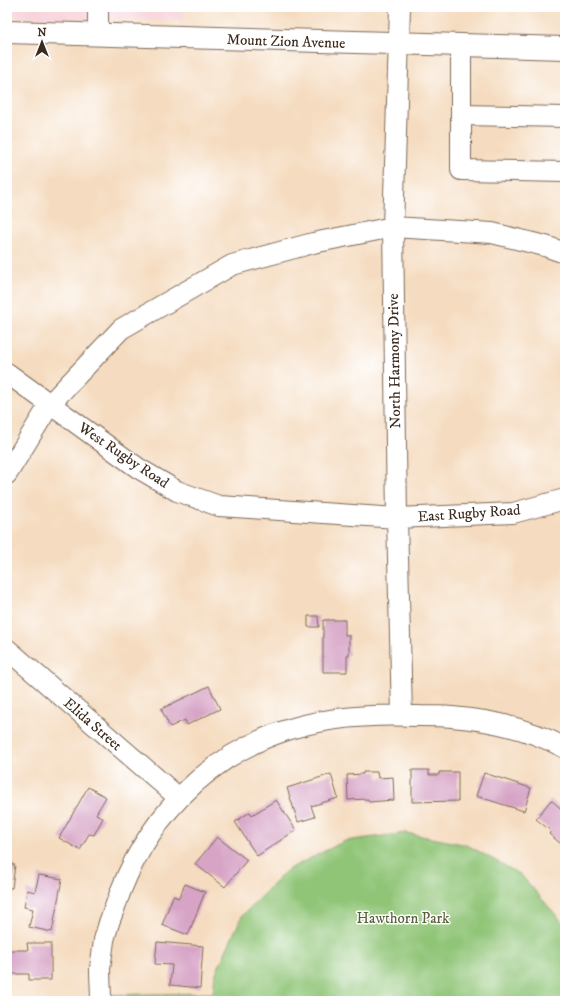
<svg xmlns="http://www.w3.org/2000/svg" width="572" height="1008" viewBox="0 0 572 1008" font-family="'IM FELL DW Pica',serif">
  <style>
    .built { fill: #f6cfd7 }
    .green { fill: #90c577; stroke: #66784a }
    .building { fill: #d7a4c6 }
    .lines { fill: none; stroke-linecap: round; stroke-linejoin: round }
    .minor-casing { stroke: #7c6857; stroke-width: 22 }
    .major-casing { stroke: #7c6857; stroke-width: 24 }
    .minor { stroke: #fff; stroke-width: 20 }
    .major { stroke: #fff; stroke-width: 22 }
    .labels { text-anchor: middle; stroke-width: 3; stroke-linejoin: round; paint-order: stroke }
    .street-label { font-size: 15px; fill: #3b2a1e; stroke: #fff }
    .park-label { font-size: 15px; fill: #59603d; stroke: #fff }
  </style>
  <rect width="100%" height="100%" fill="#fff"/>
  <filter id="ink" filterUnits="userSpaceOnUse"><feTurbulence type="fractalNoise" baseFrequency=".025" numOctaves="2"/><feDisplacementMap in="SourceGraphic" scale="8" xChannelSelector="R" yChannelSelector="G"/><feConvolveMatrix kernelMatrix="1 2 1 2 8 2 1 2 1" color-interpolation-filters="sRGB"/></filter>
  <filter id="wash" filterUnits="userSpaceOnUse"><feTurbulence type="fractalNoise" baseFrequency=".012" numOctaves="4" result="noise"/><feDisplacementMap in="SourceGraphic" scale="16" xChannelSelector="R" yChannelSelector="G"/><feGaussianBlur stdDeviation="0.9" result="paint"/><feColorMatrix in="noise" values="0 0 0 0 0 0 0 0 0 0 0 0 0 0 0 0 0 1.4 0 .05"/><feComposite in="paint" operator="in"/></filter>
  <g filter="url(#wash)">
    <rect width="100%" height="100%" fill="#f5dcc0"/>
    <path class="built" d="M7,7h176l1,14 -177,-4z"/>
    <path class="green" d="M406,833l61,12 54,30 41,47 3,6v73h-464v-6l112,-2 2,-18 27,-59 45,-46 58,-29z"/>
    <g id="blocks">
      <path class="building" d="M308,616h10l1,11h-11z
        M323,620h22v15h4v20h-2v17h-24z
        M209,686l11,23 -33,16 -2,-5 -15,7 -9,-18z
        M412,770h17v5h10v-3h19v29l-46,1z
        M363,772h14l1,6 15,-1 1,23 -25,2 -1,-3 -20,1 -1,-25 16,-1z
        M484,773l47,15 -7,23 -48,-15z
        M331,774l7,24 -27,8 4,11 -17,5 -11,-34z
        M88,787l18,10 -10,17 7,4 -9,17 -5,-1 -9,16 -21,-12z
        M276,800l20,30 -39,26 -22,-34 15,-10 2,3z
        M551,800l14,12v35l-16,-13 2,-3 -15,-12z
        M217,837l30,23 -22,27 -30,-23z
        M7,864l8,1 -3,23h-5z
        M39,875l23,4 -10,53 -23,-5 4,-18 -9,-2 3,-17 8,2z
        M185,884l20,8 -17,43 -26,-10 11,-29 6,2z
        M157,942l46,4 -3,42 -30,-3 2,-20 -17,-1z
        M27,943h24v37h-22v-6h-22v-24h21z"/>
    </g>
  </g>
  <g filter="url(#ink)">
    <use href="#blocks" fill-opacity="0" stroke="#7c6857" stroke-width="1"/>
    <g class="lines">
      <g class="minor-casing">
        <path id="minor" d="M400,7l-7,220 4,291 5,197
          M98,35v-28
          M461,46v124l104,2
          M461,115l104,2
          M7,373l131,95 39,23 42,15 178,12 116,-5 52,-14
          M7,474l43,-70 71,-75 111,-64 81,-22 80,-16 99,6 53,13 20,7
          M7,649l172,149
          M101,1001c0,-11 -1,-22 -1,-32 1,-9 3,-19 4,-29 3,-12 7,-24 12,-36 27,-80 87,-146 168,-173 43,-15 90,-17 136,-15 10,0 21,0 32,1 38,3 79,12 113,31"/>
      </g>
      <g class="major-casing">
        <path id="major" d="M7,32l558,16"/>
      </g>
      <use href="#minor" class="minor"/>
      <use href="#major" class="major"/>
    </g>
  </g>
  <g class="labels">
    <g class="street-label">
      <text transform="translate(286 41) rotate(2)" y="5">Mount Zion Avenue</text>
      <text transform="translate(394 361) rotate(-91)" y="5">North Harmony Drive</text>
      <text transform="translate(124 455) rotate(34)" y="5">West Rugby Road</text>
      <text transform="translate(469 513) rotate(-4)" y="5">East Rugby Road</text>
      <text transform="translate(93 724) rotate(41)" y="5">Elida Street</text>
    </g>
    <g class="park-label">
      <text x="403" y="923">Hawthorn Park</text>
    </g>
  </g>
  <rect width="572" height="1008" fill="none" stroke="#fff" stroke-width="24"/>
  <g transform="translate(42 42)" stroke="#ffffff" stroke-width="3" paint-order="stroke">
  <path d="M0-3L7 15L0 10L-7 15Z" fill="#3b2a1e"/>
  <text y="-6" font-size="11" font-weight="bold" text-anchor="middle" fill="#3b2a1e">N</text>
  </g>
</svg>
